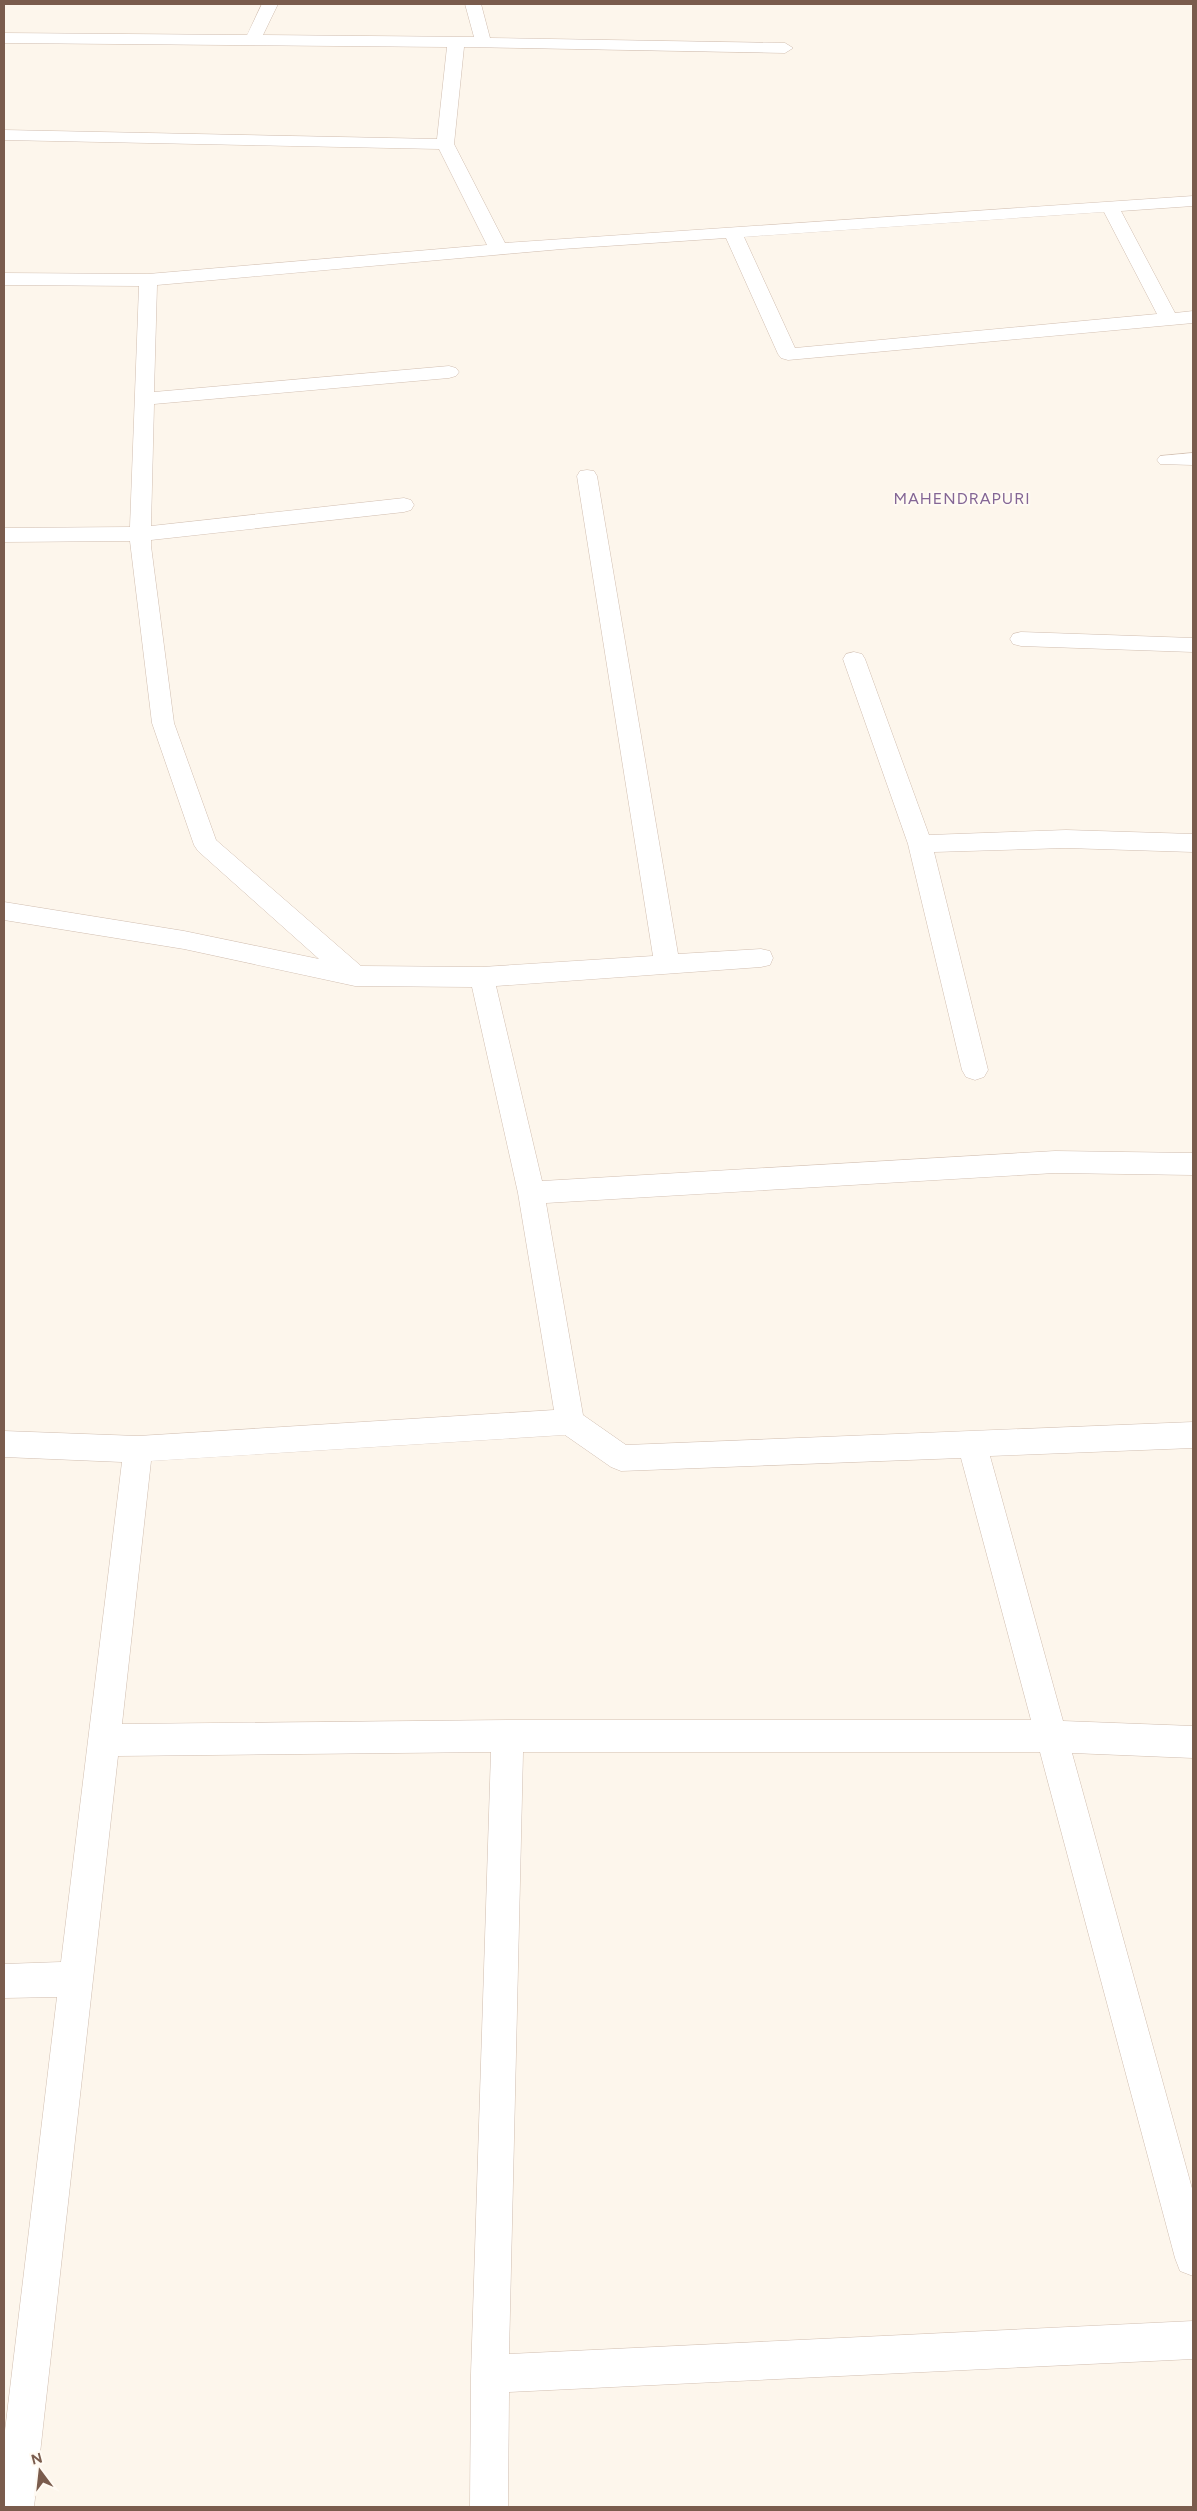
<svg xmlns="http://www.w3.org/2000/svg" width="1197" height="2511" viewBox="0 0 1197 2511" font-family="Figtree,sans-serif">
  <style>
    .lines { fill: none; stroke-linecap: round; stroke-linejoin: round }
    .minor-casing { stroke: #d1beb0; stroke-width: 1 }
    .minor { fill: #fff; fill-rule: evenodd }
    .labels { text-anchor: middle; stroke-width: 4; stroke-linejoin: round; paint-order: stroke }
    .far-quarter-label { font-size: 16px; letter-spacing: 1px; fill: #846695; stroke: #fffaf3 }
  </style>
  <rect width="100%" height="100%" fill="#fdf6ec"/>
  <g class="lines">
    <g class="minor-casing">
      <path id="minor" d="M262,4h16l-15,31 211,2 -9,-33h16l9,34 295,5 8,5 -8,5 -321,-6 -10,97 51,99 688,-47v10l-72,5 54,102 18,-2v12l-405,37 -7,-2 -3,-4 -52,-116 -164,11 -405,36 -3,107 295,-26 7,2 3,4 -3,4 -7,2 -295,26 -3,122 253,-28 7,2 3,5 -3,5 -7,2 -253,28v6l23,177 42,117 145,126 121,1 171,-11 -76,-480 3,-5 7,-1 7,1 3,5 81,478 83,-5 9,2 3,7 -3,7 -9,2 -265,19 46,195 513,-30 138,2v22l-138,-2 -509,30 37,212 43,30 567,-23v26l-203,8 73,265 130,5v32l-121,-5 121,439v84l-13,-5 -5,-13 -135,-506h-517l-14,602 684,-33v38l-684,33 -1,115h-38l1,-133 20,-622 -373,4 -84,751h-30v-68l53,-442 -53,1v-34l57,-2 61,-500 -118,-5v-26l134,5 416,-26 -36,-217 -46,-206 -117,-1 -171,-37 -180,-29v-18l180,29 135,28 -121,-108 -4,-6 -42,-122 -22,-182 -126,1v-14l126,-1 9,-241 -135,-1v-12l144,1 339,-29 -48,-96 -435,-9v-10l433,9 10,-92 -443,-4v-10l243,2zM1104,212l53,102 -362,34 -51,-111zM565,1435l46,32 10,4 340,-13 70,262h-524l-385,4 29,-263z
        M1193,453v12l-33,-1 -3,-4 3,-4z
        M1021,632l172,6v14l-172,-6 -8,-2 -3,-5 3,-5z
        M854,652l8,2 3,5 64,176 137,-5 127,4v18l-127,-4 -132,4 54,218 -4,7 -9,3 -9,-3 -4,-7 -54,-226 -65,-185 3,-5z"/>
    </g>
    <use href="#minor" class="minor"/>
  </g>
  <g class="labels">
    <g class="far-quarter-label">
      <text x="962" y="504">MAHENDRAPURI</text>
    </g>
  </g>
  <rect width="1197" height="2511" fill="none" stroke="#7a5c4d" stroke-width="10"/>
  <g transform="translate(40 2471) rotate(345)" stroke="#fffaf3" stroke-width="4" paint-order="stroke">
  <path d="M0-4L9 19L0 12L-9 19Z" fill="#7a5c4d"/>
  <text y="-8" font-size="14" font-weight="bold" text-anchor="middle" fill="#7a5c4d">N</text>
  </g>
</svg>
